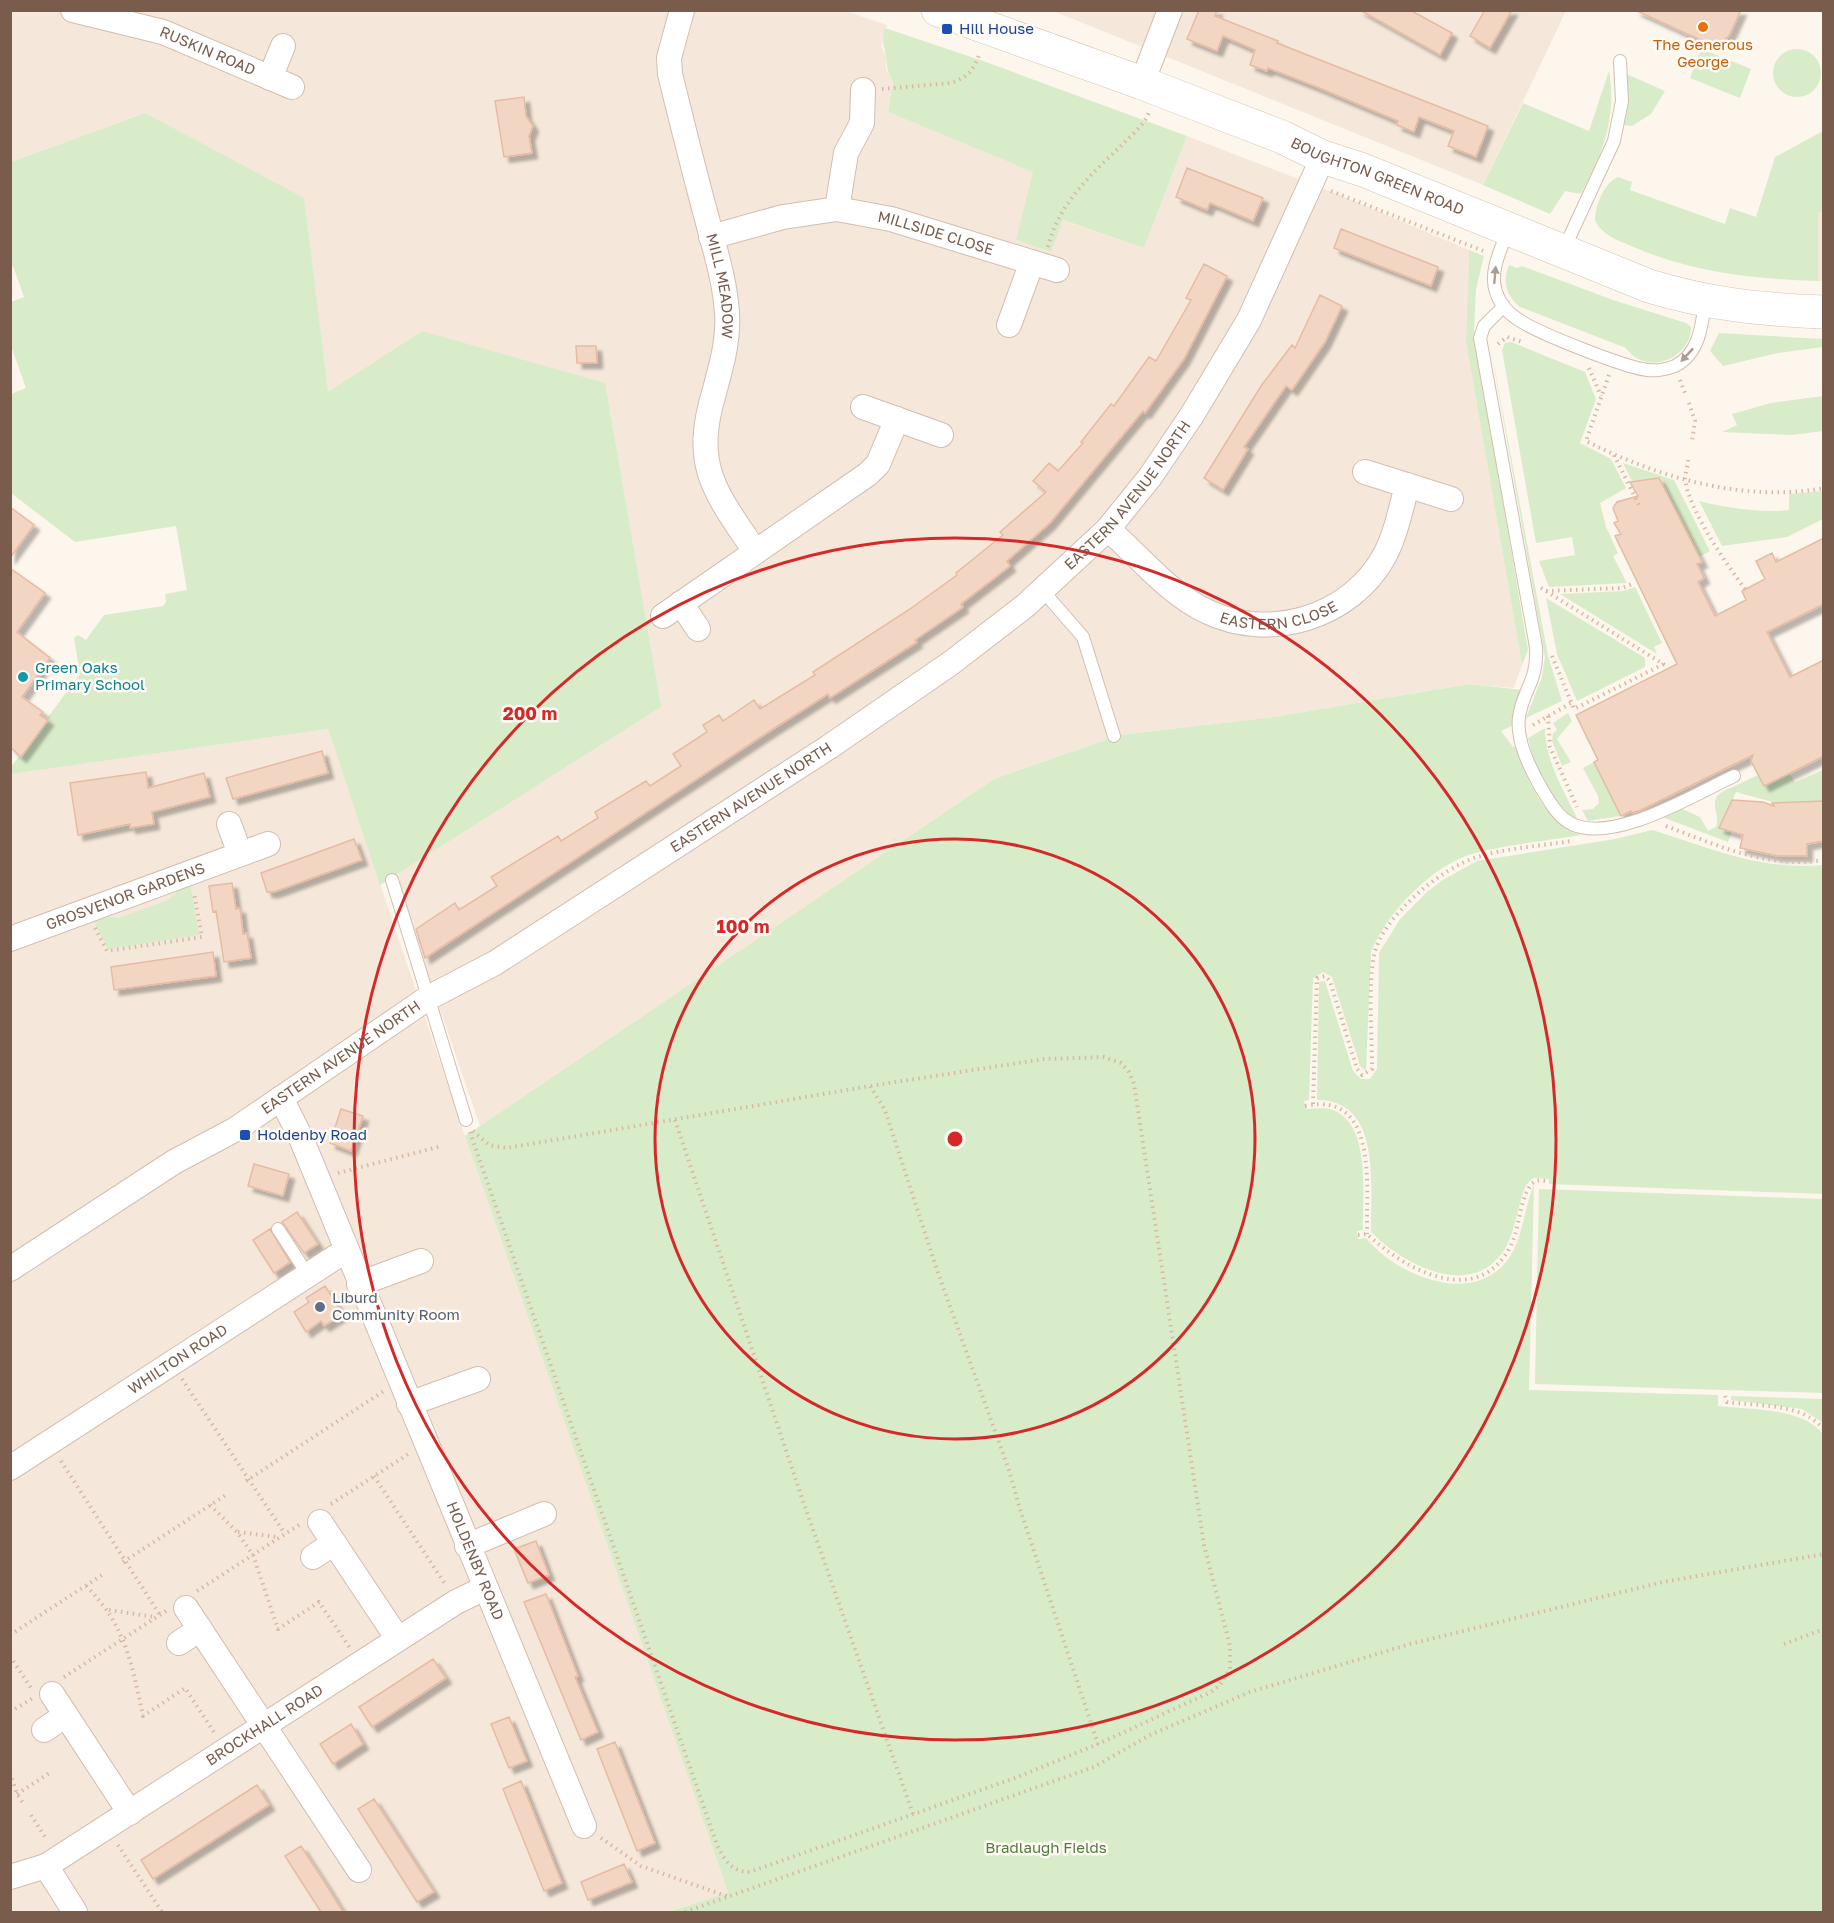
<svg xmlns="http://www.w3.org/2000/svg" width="1834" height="1923" viewBox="0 0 1834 1923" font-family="'Golos Text',sans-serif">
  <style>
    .residential { fill: #f5e8da }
    .green { fill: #d8ecc9 }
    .building { fill: #f3d5c3; stroke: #e6bba3; stroke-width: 1.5; filter: url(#shadow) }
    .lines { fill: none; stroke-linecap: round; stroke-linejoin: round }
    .lane-casing { stroke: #d1beb0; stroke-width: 14 }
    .street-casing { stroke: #d1beb0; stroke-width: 26 }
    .secondary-casing { stroke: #d6c0b0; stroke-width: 34 }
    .path { stroke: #d9b8a5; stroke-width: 4; stroke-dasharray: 1.5 4.5; stroke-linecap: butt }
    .lane { stroke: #fff; stroke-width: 12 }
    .street { stroke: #fff; stroke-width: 24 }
    .secondary { stroke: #fff; stroke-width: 33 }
    .oneway { fill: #af9d94 }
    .ring { fill: none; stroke: #d62828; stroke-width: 3 }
    .food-dot { fill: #e8710a; stroke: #fffaf3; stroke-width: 2 }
    .transit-dot { fill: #1a4fb4; stroke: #fffaf3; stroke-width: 2 }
    .culture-dot { fill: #0f9aa8; stroke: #fffaf3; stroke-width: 2 }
    .service-dot { fill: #5c6f8a; stroke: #fffaf3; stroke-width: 2 }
    .labels { text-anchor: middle; stroke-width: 5; stroke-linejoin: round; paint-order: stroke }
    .transit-label { font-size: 15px; fill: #164399; stroke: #fffaf3; text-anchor: start }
    .food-label { font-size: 15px; fill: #c56008; stroke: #fffaf3 }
    .street-label { font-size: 15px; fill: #7a5c4d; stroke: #fffaf3 }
    .culture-label { font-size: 15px; fill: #0d838f; stroke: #fffaf3; text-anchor: start }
    .service-label { font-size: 15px; fill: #4e5e75; stroke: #fffaf3; text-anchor: start }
    .park-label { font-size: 15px; fill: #537a41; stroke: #fffaf3 }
    .centre { fill: #d62828; stroke: #fffaf3; stroke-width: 3 }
    .ring-label { font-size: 18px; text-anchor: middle; font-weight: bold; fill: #d62828; stroke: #fffaf3; stroke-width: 5; stroke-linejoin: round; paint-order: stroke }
  </style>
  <defs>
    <filter id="shadow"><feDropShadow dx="5.5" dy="5.5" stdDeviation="1.5" flood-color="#0004"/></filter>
  </defs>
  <rect width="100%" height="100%" fill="#fdf6ec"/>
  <path class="residential" d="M843,10l44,15 -6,21 5,11v12l7,12 -5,31 146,60 -18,68 35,12 11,-32 82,28 43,-112 148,57 134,57 -3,92 56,323 -8,23 -44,-4 -196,33 -154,18 -126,44 -514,347 -86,-250 267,-169 -239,-376 -95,62 -182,-280 -134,49v-151z
    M1053,11h513l-83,174z
    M1823,211v70h-5v-69z
    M328,729l137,407 263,756 -59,20h-658l-1,-1138z"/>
  <path class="green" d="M885,28l98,33 204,75 -43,112 -81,-28 -12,32 -35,-12 17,-68 -145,-60 5,-31c-7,-11 -5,-12 -7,-24 -2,-15 -5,-11 -1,-29z
    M1773 73a24 24 0 1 1 48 0a24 24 0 1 1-48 0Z
    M1701,49l50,20 -11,29 -50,-20z
    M1609,71c8,46 -6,83 -28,123l-16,-3 -15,23 -67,-29 40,-82 66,28z
    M1624,73l41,18 -14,23 -19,12 -8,-1 4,-21z
    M145,113l159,85 24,194 94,-61 183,52 56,324 -281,178 -52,-156 -317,45v-7l69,-93 -6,-36 4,-3 8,5 18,-25 59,-9 3,-4 -1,-8 22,-4 -11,-64 -101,16 -64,-49v-99l15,-6 -16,-45 1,-41 13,-5 -11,-31 -2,1v-105z
    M1823,131l1,80 -6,2v68c-63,-2 -123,-8 -182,-33 -16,-7 -32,-11 -41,-27 0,-15 8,-37 23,-44l14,5 -2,8 95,34 5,-16 26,9 19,-60z
    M1469,250l15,6 -8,33 -2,43 54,318 -6,15 -56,-323z
    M1509,265l8,3 5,-2 91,34 73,23 5,4c0,33 -46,49 -65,21l-106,-41c-14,-11 -18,-26 -11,-42z
    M1719,333l104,6v8l-45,6 -55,13 -13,-15z
    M1489,338l59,318 14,45 -36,17 16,-41 3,-20z
    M1511,342l74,30 11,27 -16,44 31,16 15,29 -26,15 6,24 12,26 -5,3 14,27 -78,4 -10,-26 36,-6 -3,-18 -36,6 -34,-193 3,-7z
    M1823,396v35l-31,4 -70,-3 15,-7 -5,-11 39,-11z
    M1623,463l51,17 36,71 -11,6 -40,-79 -27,4z
    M1823,491v28l-36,18 -65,9 -23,-45c30,7 59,12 90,9v-16z
    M1635,587l27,56 -8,4 3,7 -97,-60 63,-3z
    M1546,598l99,60v9l-68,34 -20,-47z
    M1470,684l53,6 -10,23v12l-12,6 12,16 3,-1c10,34 29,76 65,89 -35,6 -71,9 -105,18 -42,10 -91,61 -105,100l-5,118 -6,-5 -28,-89 -9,-5 -10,6 -4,122 -5,1 2,8c9,0 18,-2 27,1 39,15 29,87 30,120l-6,1 1,8 8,-1c31,38 108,70 143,20 14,-21 15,-50 25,-74l-5,206 189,5v11c31,4 88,1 106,30l-1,476h-1154l59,-20 -263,-756 529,-357 126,-44 154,-18z
    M1568,713l4,8 -15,18 14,23 -9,4 -10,-25 1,-8 4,-3 -4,-7z
    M1545,728c0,33 19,63 33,92 -28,-14 -43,-53 -50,-82z
    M1594,762l27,54 -33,5 -6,-11 11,-1 6,-6 -1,-7 -15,-28z
    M1823,770v31l-47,2 -40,-11 -16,36 12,4 -4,10 -66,-25 18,-9 20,9 8,14 8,-4c5,-13 -9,-25 6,-35l36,-17 6,10 25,-12 6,9z
    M1652,830c59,18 108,41 171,35v329l-274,-10v-5l-16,-1 -7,7c-8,19 -10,43 -20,62 -32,55 -101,19 -135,-15 -1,-44 12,-132 -54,-132l2,-118 6,-1 28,90 8,8h9l7,-10 2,-116 21,-34 27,-27 14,-11 36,-20 138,-22z
    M190,882l9,53 -91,14 -15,-29 10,-4 16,2 49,-18 14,-14z
    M1539,1189l284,10v194l-288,-9z
    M1731,1396l92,3v24l-21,-14 -71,-9z"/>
  <path class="building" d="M1199,10h18l-2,6 63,25 -1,2 211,83 -12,31 -28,-11 6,-15 -35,-14 -5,15 -17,-7 1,-4 -81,-34 -49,-19 -1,3 -17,-6 5,-15 -32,-14 -6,15 -30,-12z
    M1360,10h50l42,23 -12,22z
    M1485,10h27l-22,38 -20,-12z
    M1635,10h106l-12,26 -10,8h-10z
    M524,97l2,19 7,10 -4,10 3,17 -28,4 -9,-56z
    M1187,168l76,30 -10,23 -43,-18 -3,7 -31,-13z
    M1341,229l97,38 -7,19 -97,-38z
    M1204,264l23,12 -43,83 -39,54 -2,-2 -93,112 -43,38 3,5 -49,38 2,3 -48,33 2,2 -87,56 -2,-4 -55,35 -348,229 -9,-29 39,-26 4,7 38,-24 -6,-9 67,-41 3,5 37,-23 -3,-6 51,-31 4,5 31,-20 -8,-12 34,-22 -4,-7 16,-10 4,6 31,-21 6,9 55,-34 -2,-3 97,-63 47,-34 -1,-2 47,-38 -3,-3 46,-40 -13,-11 16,-18 9,8 25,-28 -2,-1 30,-38 3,2 35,-49 7,4 35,-61 -5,-2z
    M1320,295l22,11 -17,36 -33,48 -6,-4 -42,61 4,2 -25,41 -19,-12 57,-92 31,-41 3,3z
    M576,346h20l1,17h-20z
    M1659,478l43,84 -5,2 7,14 -6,4 17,34 31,-16 -4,-9 23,-12 -9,-18 16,-8 4,9 48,-24v66l-57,28 23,45 34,-17v96l-60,30 -13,-25 2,-6 -112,55 -9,3 -1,-2 -10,5 -27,-54 4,-2 -22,-45 101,-51 -62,-128 6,-2 -7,-11 4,-2 -5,-13 4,-6 21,-6 -8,-14z
    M10,507l24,18 -24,33z
    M10,568l35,25 -28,39 33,26 -28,39 21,15 -3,3 8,5 -27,37 -11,-10z
    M322,751l6,22 -95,26 -7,-21z
    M146,772l2,16 56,-15 6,24 -58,15 2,12 -24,4v-4l-52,11 -8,-52z
    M1732,800l31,2 11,4 -2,-3 52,-2v40l-17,3v12h-29l-38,-8 3,-13 -24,-7z
    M354,839l8,21 -88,32h-7l-6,-19z
    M232,883l4,26 4,-1 3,26 4,-1 4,25 -27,4 -8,-51 -3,1 -4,-26z
    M213,952l3,24 -102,14 -3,-23z
    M341,1109l22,7 -12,35 -21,-8z
    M254,1164l35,10 -6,22 -35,-10z
    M297,1212l21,32 -14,9 -22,-31z
    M270,1229l20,33 -16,11 -21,-33z
    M325,1286l18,28 -19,12 -3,-5 -15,11 -12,-20 15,-10 -3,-4z
    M536,1541l13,34 -21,8 -14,-34z
    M546,1594l32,82 -3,1 23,55 -17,8 -57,-138z
    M433,1659l13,19 -74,49 -13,-20z
    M509,1717l18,44 -18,7 -18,-44z
    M351,1724l12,20 -30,20 -13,-20z
    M615,1742l40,101 -18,8 -40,-102z
    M521,1781l41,102 -18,8 -41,-102z
    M257,1785l12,20 -116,74 -12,-19z
    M374,1799l60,93 -17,10 -59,-93z
    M301,1846l26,40 16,26h-22l-36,-56z
    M624,1864l8,18 -44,18 -7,-18z"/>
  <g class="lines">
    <g class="lane-casing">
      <path id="lane" d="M1508,230c-7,19 -19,42 -12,62 4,12 13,22 23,28 19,13 107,48 129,50 8,1 19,-1 27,-4 24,-12 27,-40 30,-64
        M1563,251l51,-110 8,-40 -2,-40
        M1504,306l-20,20 -4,12 56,309c2,35 -13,42 -17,70 -3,23 10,49 21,69 8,13 17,31 32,38 42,20 123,-30 162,-48
        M1043,591l40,46 31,99
        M392,880l74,240
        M278,1229l30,46"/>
    </g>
    <g class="street-casing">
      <g id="street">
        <path id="s1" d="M73,10l90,22 129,55"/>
        <path id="s2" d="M682,10l-13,48 1,16c12,49 24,97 37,145 8,31 18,62 20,94 2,28 -6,53 -13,80 -22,73 1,99 41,158"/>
        <path d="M270,78l13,-32"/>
        <path d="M1142,83l28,-73"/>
        <path d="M837,209l9,-56 16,-30 1,-33"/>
        <path id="s3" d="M711,237l72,-20 54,-8 54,10 166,51"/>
        <path d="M1009,325l23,-63"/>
        <path d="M863,407l78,28"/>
        <path d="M1365,472l86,27"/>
        <path id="s4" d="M1108,529c31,27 60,64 98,82 63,31 145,7 179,-56 11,-22 16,-46 22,-70"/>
        <path d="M681,603l17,26"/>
        <path d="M663,616l205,-142 10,-10 19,-45"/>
        <path d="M229,824l11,30"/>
        <path id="s5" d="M10,939l258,-95"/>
        <path id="s6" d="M281,1098l20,40 283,688"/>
        <path id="s7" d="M10,1269l164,-107 62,-33 192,-131 67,-35 334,-216 122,-84 74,-57 83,-77 42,-52 42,-62 57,-95 74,-163"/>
        <path d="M359,1284l62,-23"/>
        <path d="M409,1404l69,-25"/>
        <path id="s8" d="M10,1468l335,-217"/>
        <path d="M320,1522l78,117"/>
        <path d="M467,1546l77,-32"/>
        <path d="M313,1557l21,-14"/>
        <path d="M186,1608l173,262"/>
        <path d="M179,1643l21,-14"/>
        <path d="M52,1694l78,119"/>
        <path d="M44,1730l22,-15"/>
        <path id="s9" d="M46,1866l410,-264 29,-14"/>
        <path d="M10,1877l36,-11 29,46"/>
      </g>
    </g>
    <g class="secondary-casing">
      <g id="secondary">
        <path id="s10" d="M938,10l204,73 140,54 41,20 40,13 286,116c58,18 115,24 175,26"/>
      </g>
    </g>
    <path class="path" d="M882,89l69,-6c18,-6 23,-14 29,-31
      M1331,191l155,61
      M1048,247c10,-42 41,-71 72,-100 10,-11 24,-21 29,-35
      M1498,344l9,-7 15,5
      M1589,368l12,28
      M1609,375l-23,66c71,36 158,62 238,47
      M1680,380l5,13
      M1689,403l6,18 -3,20
      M1614,455l25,50
      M1688,460c0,6 -3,13 -3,19 3,30 42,86 60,110
      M1541,588l127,79
      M1546,591l76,-3 13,-5
      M1552,656l22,53 90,-45
      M1548,716l2,31 27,60
      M1533,725l38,-22
      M1666,826c50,19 102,43 158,34
      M95,928l12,23 95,-14 -8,-44
      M1313,1104l4,-126 8,-2 5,5 27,88 5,6 10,-6c0,-32 -4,-84 2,-114 8,-38 67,-87 103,-98 30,-9 63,-11 94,-16
      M1305,1106c74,-16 61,82 62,128
      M675,1120l129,384 109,310
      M473,1131l16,14 18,3 363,-62 15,24 53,163 71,197 11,39 78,235
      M470,1132l247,713c8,16 15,27 33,27l265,-94 83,-34 113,-52 9,-7 10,-16v-23l-26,-101 -70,-461 -5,-12 -8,-9 -17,-6 -60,2 -174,27
      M338,1173l104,-27
      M1358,1235l9,-1c37,35 110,76 143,13 10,-18 8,-42 20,-61 4,-6 9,-6 16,-5v3
      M182,1379l103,155
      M1725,1396l2,6c31,4 77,1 97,28
      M61,1461l99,154
      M374,1476l71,108
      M246,1481l138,-90
      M331,1504l79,-51
      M210,1505l27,27 16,23 25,74 41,-27 31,46
      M238,1532l40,5
      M123,1562l103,-67
      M86,1586c39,38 46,78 57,130l42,-28 29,44
      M197,1591l102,-66
      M109,1610l46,7
      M10,1635l92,-60
      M1784,1644l40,-15
      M10,1656l21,32
      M64,1677l102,-66
      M10,1712l23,-14
      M10,1773l7,21 6,9
      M17,1794l34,-22
      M31,1815l16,25
      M601,1838l40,28 88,31
      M118,1845l44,67
      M685,1912l409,-145 56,-32 100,-43 160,-48 253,-62 161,-28"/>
    <use href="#lane" class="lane"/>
    <use href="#street" class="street"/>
    <use href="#secondary" class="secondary"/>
  </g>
  <defs><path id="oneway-solid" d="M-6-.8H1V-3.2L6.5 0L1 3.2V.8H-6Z" transform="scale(1.5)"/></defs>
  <g class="oneway">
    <use href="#oneway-solid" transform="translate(1495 275) rotate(-85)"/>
    <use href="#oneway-solid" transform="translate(1687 355) rotate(133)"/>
  </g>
  <g class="ring">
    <circle cx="955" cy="1139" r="300"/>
    <circle cx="955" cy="1139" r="601"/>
  </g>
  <circle class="food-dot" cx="1703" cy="27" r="6"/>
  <g class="transit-dot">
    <rect x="941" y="23" width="12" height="12" rx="3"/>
    <rect x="239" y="1129" width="12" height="12" rx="3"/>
  </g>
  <circle class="culture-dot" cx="23" cy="677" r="6"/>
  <circle class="service-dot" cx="320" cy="1307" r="6"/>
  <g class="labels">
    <g class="transit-label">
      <text x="959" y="34">Hill House</text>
      <text x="257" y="1140">Holdenby Road</text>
    </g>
    <g class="food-label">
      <text x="1703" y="50">The Generous<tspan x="1703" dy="17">George</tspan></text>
    </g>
    <g class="street-label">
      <text dy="5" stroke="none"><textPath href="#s1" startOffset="141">RUSKIN ROAD</textPath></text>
      <text dy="5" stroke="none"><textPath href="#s10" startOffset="470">BOUGHTON GREEN ROAD</textPath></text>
      <text dy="5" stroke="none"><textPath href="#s3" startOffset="231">MILLSIDE CLOSE</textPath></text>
      <text dy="5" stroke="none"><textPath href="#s2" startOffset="284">MILL MEADOW</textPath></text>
      <text dy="5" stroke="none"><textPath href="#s7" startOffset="1365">EASTERN AVENUE NORTH</textPath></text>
      <text dy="5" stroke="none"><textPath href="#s4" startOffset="204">EASTERN CLOSE</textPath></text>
      <text dy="5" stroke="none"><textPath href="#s7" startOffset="879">EASTERN AVENUE NORTH</textPath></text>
      <text dy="5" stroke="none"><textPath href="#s5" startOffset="123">GROSVENOR GARDENS</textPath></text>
      <text dy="5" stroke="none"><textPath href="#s7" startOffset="393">EASTERN AVENUE NORTH</textPath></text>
      <text dy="5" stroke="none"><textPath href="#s8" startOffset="200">WHILTON ROAD</textPath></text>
      <text dy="5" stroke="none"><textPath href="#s6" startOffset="502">HOLDENBY ROAD</textPath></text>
      <text dy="5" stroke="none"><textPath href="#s9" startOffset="260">BROCKHALL ROAD</textPath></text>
    </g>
    <g class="culture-label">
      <text x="35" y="673">Green Oaks<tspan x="35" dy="17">Primary School</tspan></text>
    </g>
    <g class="service-label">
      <text x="332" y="1303">Liburd<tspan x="332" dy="17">Community Room</tspan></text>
    </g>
    <g class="park-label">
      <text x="1046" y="1853">Bradlaugh Fields</text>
    </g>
  </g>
  <circle cx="955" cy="1139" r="9" class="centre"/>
  <g class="ring-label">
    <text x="530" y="720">200 m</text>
    <text x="743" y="933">100 m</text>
  </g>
  <rect width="1834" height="1923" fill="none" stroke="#7a5c4d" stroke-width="24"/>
</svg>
